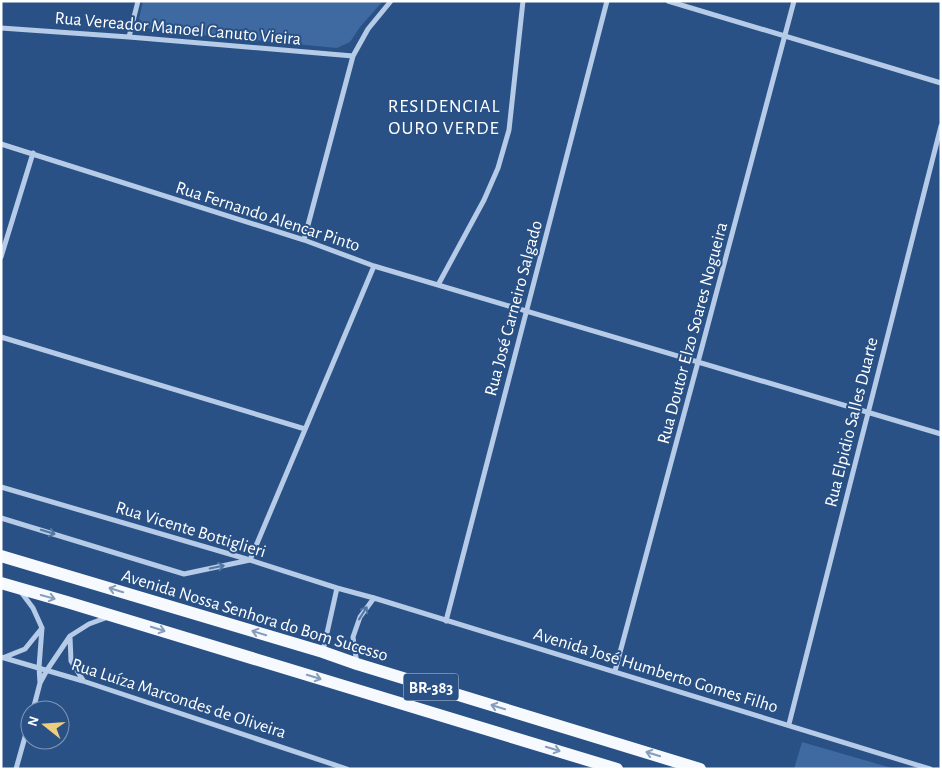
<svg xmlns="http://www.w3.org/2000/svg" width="942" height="770" viewBox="0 0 942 770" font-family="'Alegreya Sans',sans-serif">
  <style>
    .green { fill: #3e6aa1 }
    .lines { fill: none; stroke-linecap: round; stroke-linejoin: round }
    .street { stroke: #b5cbe7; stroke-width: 5 }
    .primary { stroke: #f6f9fe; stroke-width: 12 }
    .oneway { stroke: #5376a2 }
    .oneway2 { stroke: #859dbb }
    .labels { text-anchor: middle; stroke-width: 4; stroke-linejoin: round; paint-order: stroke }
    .shield { fill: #295185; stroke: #bfcbda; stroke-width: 1 }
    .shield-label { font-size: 16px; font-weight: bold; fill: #fff }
    .street-label { font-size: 18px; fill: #fff; stroke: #295185 }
    .neighbourhood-label { font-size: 19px; letter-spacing: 1px; fill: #fff; stroke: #295185 }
  </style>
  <rect width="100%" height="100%" fill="#295185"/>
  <path class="green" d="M143,1h240l-23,26 -10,15 -13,6 -186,-18 -12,-11z
    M802,742l93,27h-101z"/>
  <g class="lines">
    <path class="street" d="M668,1l273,82
      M1,28l128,9 224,19
      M129,37l9,-36
      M1,144l303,96 70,26 567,168
      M304,240l49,-184 15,-27 23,-28
      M1,257l32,-104
      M438,285l46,-85 14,-32 11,-38 14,-129
      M1,337l304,92
      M1,487l249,73 87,28 37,10 556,171
      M1,518l183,56 66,-14 124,-294
      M21,592l12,16 9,20 -3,39 1,16
      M446,621l161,-620
      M70,637l1,24 12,19
      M323,651l14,-63
      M1,657l82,24 264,88
      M5,657l20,-8 17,-21
      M357,664l-4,-27 7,-20 14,-19
      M615,671l83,-309 96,-361
      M33,710l7,-27 7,-13 23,-34 19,-12 19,-7
      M789,724l152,-598
      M16,769l14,-50"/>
    <path class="primary" d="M1,556l322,96 34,12 343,105
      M1,583l66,19 550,167"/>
  </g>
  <defs><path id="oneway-shaft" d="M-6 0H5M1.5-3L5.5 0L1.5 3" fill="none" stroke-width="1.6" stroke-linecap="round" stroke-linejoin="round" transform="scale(1.25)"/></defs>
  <g class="oneway">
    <use href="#oneway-shaft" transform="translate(48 532) rotate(17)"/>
    <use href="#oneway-shaft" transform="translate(217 567) rotate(-12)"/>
    <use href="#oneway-shaft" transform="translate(363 613) rotate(-58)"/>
  </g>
  <g class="oneway2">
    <use href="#oneway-shaft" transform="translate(116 590) rotate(-163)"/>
    <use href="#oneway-shaft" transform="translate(48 597) rotate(15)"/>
    <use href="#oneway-shaft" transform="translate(158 629) rotate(17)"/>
    <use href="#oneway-shaft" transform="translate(259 633) rotate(-163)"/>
    <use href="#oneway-shaft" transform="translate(314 677) rotate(17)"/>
    <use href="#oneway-shaft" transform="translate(498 707) rotate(-163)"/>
    <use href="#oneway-shaft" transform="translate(553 749) rotate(17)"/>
    <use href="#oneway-shaft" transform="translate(653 754) rotate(-163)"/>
  </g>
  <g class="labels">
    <rect class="shield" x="403.5" y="673.5" width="55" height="27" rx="4"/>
    <g class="shield-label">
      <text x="431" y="693">BR-383</text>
    </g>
    <g class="street-label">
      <text transform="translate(178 28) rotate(5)" y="6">Rua Vereador Manoel Canuto Vieira</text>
      <text transform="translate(268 216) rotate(18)" y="6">Rua Fernando Alencar Pinto</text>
      <text transform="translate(513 308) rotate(-75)" y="6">Rua José Carneiro Salgado</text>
      <text transform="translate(692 333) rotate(-75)" y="6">Rua Doutor Elzo Soares Nogueira</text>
      <text transform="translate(851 422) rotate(-76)" y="6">Rua Elpidio Salles Duarte</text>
      <text transform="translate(191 529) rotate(17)" y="6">Rua Vicente Bottiglieri</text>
      <text transform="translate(255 615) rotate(17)" y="6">Avenida Nossa Senhora do Bom Sucesso</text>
      <text transform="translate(656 670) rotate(17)" y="6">Avenida José Humberto Gomes Filho</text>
      <text transform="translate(179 698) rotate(18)" y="6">Rua Luíza Marcondes de Oliveira</text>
    </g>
    <g class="neighbourhood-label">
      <text x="444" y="112">RESIDENCIAL<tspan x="444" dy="22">OURO VERDE</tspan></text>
    </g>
  </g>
  <rect width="942" height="770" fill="none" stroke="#ffffff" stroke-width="5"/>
  <g transform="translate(45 725) rotate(287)"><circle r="24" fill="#295185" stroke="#7f97b6"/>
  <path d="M0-4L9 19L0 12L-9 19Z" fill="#eece7c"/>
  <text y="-8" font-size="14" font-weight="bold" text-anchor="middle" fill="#ffffff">N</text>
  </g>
</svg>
